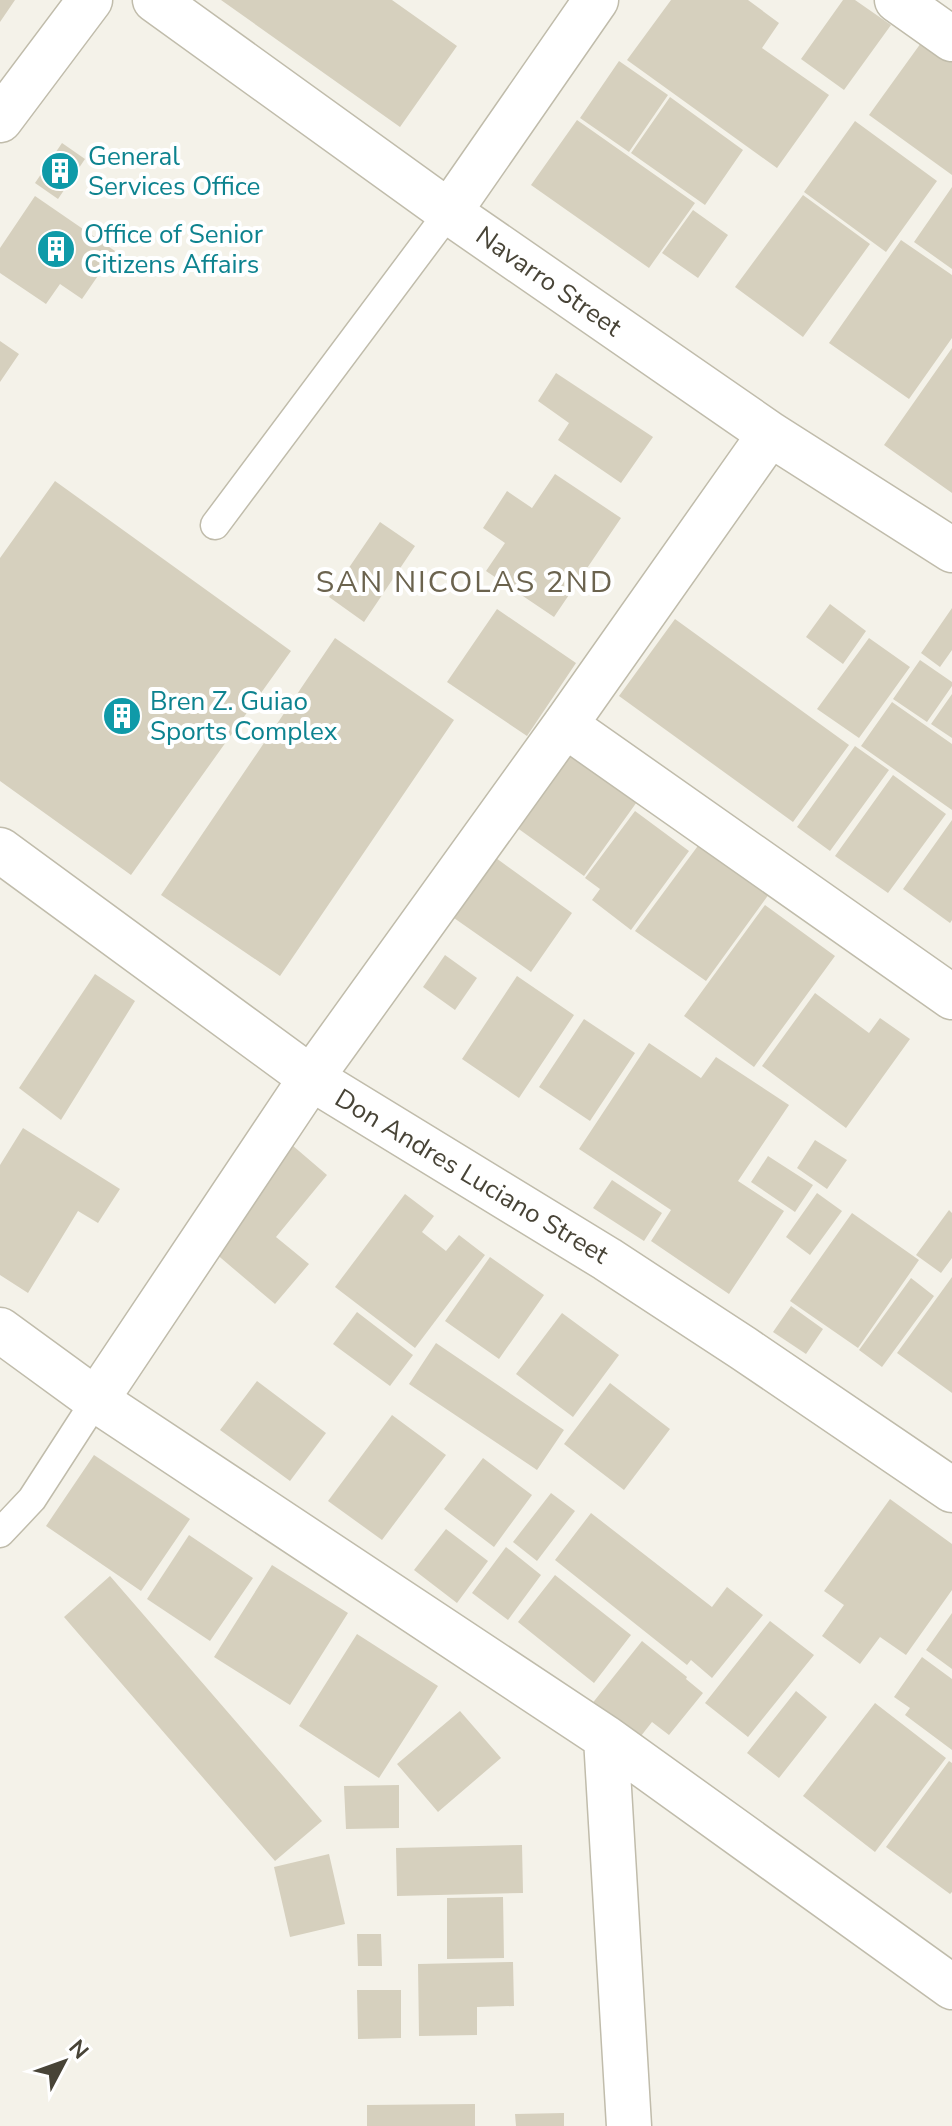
<svg xmlns="http://www.w3.org/2000/svg" width="952" height="2126" viewBox="0 0 952 2126" font-family="'Nunito Sans',sans-serif">
  <style>
    .building { fill: #d6d0be }
    .lines { fill: none; stroke-linecap: round; stroke-linejoin: round }
    .service-casing { stroke: #c0bcab; stroke-width: 31 }
    .minor-casing { stroke: #c0bcab; stroke-width: 47 }
    .tertiary-casing { stroke: #c0bcab; stroke-width: 47 }
    .service { stroke: #fff; stroke-width: 28 }
    .minor { stroke: #fff; stroke-width: 44 }
    .tertiary { stroke: #fff; stroke-width: 44 }
    .labels { text-anchor: middle; stroke-width: 8; stroke-linejoin: round; paint-order: stroke }
    .culture-label { font-size: 26px; fill: #0d838f; stroke: #fff; text-anchor: start }
    .street-label { font-size: 26px; fill: #484437; stroke: #fff }
    .quarter-label { font-size: 30px; letter-spacing: 2px; fill: #6b634e; stroke: #fff }
  </style>
  <rect width="100%" height="100%" fill="#f4f2e9"/>
  <path class="building" d="M0,0h15l-15,22z
    M221,0h171l65,46 -57,81z
    M671,0h77l31,23 -17,25 67,47 -52,73 -150,-108z
    M843,0h12l36,25 -47,65 -43,-31z
    M926,36l26,19v120l-83,-60z
    M619,61l49,34 -39,57 -49,-34z
    M670,97l73,53 -38,55 -74,-52z
    M577,120l118,83 -46,65 -118,-83z
    M855,121l82,60 -51,71 -82,-60z
    M62,143l23,16 -27,40 -23,-16z
    M952,187v82l-38,-27z
    M803,195l67,49 -67,93 -68,-50z
    M35,196l80,55 -33,48 -22,-15 -14,20 -46,-31v-25z
    M693,210l35,25 -30,43 -36,-25z
    M901,240l51,35v63l-43,61 -80,-56z
    M0,341l19,13 -19,28z
    M952,348v145l-68,-48z
    M556,373l97,64 -32,46 -63,-43 11,-17 -31,-22z
    M555,474l66,44 -67,99 -68,-46 19,-28 -22,-15 24,-37 25,17z
    M55,481l236,170 -160,224 -131,-94v-223z
    M380,522l35,24 -51,76 -35,-25z
    M830,604l36,27 -23,33 -37,-27z
    M952,608v42l-12,17 -19,-14z
    M497,609l79,54 -49,73 -80,-54z
    M675,619l174,126 -56,77 -174,-126z
    M335,638l119,82 -174,256 -119,-81z
    M869,638l41,29 -51,71 -42,-29z
    M920,660l32,22v4l-25,36 -34,-23z
    M952,694v44l-21,-14z
    M892,702l60,42v66l-91,-64z
    M562,733l82,59 -60,84 -82,-59z
    M855,746l34,24 -59,81 -33,-24z
    M893,775l53,39 -58,79 -53,-37z
    M635,811l54,40 -58,79 -39,-30 8,-11 -15,-11z
    M952,820v100l-2,3 -47,-34z
    M700,843l69,51 -63,87 -71,-50z
    M496,858l76,55 -41,59 -77,-54z
    M765,905l70,51 -81,111 -70,-51z
    M445,955l32,23 -22,32 -32,-23z
    M95,974l40,27 -74,119 -42,-32z
    M517,976l57,39 -55,83 -57,-39z
    M815,993l54,40 11,-15 30,21 -64,89 -84,-62z
    M584,1019l51,34 -45,68 -51,-34z
    M649,1043l52,35 15,-21 73,48 -51,76 46,30 -55,83 -78,-53 20,-31 -92,-61z
    M23,1128l97,61 -22,34 -20,-12 -50,82 -28,-18v-110z
    M815,1140l32,20 -20,29 -30,-21z
    M292,1145l35,30 -51,62 33,27 -34,40 -67,-57z
    M768,1156l45,29 -18,27 -44,-30z
    M612,1180l50,33 -18,28 -51,-33z
    M817,1193l25,18 -32,44 -24,-18z
    M405,1194l29,22 -12,16 24,19 13,-16 26,20 -70,93 -80,-61z
    M949,1210l3,3v45l-11,15 -25,-18z
    M852,1213l67,47 -61,88 -68,-47z
    M490,1257l54,38 -45,64 -54,-38z
    M952,1277v116l-55,-40z
    M911,1278l23,18 -52,71 -23,-17z
    M791,1306l32,23 -17,25 -33,-22z
    M357,1312l56,43 -23,31 -57,-42z
    M562,1313l57,42 -46,62 -57,-43z
    M436,1343l128,87 -27,40 -128,-86z
    M257,1381l69,52 -36,48 -70,-51z
    M610,1383l60,46 -46,61 -60,-46z
    M392,1415l54,40 -64,85 -54,-39z
    M94,1455l96,64 -49,72 -95,-65z
    M483,1458l49,37 -38,52 -50,-38z
    M551,1493l24,18 -38,50 -24,-19z
    M890,1499l62,45v46l-46,65 -26,-18 -20,27 -38,-28 22,-31 -20,-14z
    M591,1513l121,94 15,-20 36,28 -51,63 -21,-18 -4,5 -132,-105z
    M446,1529l42,32 -31,42 -43,-33z
    M189,1535l64,43 -43,63 -63,-42z
    M506,1547l35,28 -33,45 -36,-27z
    M272,1565l76,48 -58,92 -76,-48z
    M555,1575l76,60 -37,48 -76,-61z
    M110,1576l212,245 -47,40 -211,-244z
    M952,1613v56l-26,-19z
    M770,1621l44,34 -66,82 -43,-34z
    M357,1634l81,52 -59,92 -80,-52z
    M642,1641l45,36 -1,2 17,14 -34,42 -17,-13 -15,19 -46,-36z
    M922,1657l30,22v71l-47,-35 5,-7 -16,-11z
    M796,1691l31,26 -48,61 -32,-25z
    M875,1703l71,55 -71,94 -72,-56z
    M460,1711l41,47 -63,54 -41,-48z
    M949,1761l3,2v129l-2,2 -64,-47z
    M399,1785v43l-53,1 -2,-43z
    M522,1845l1,48 -126,3 -1,-48z
    M329,1854l16,70 -55,13 -16,-70z
    M503,1897l1,61 -57,1v-61z
    M357,1934h24l1,32h-24z
    M513,1962l1,44 -37,1v28l-58,1 -1,-72z
    M357,1990h44v48l-43,1z
    M475,2104v22h-108v-21z
    M564,2113v13h-48l-1,-12z"/>
  <g class="lines">
    <g class="service-casing">
      <path id="service" d="M215,525l234,-313
        M0,1533l32,-34 64,-99"/>
    </g>
    <g class="minor-casing">
      <path id="minor" d="M155,0l294,212 321,222 182,116
        M0,120l90,-120
        M449,212l147,-212
        M565,725l387,272
        M0,1330l96,70 510,338 346,249
        M96,1400l215,-322 254,-353 205,-291
        M606,1738l23,388"/>
    </g>
    <g class="tertiary-casing">
      <path id="tertiary" d="M897,0l55,39
        M0,850l311,228 296,181 136,89 209,142"/>
    </g>
    <use href="#service" class="service"/>
    <use href="#minor" class="minor"/>
    <use href="#tertiary" class="tertiary"/>
  </g>
  <defs>
    <g id="building-disc" transform="scale(2)"><circle r="9.5" fill="#0f9aa8" stroke="#fff"/><path d="M-4-6H4V6H1V3H-1V6H-4ZM-2.5-4.3h1.7v1.8h-1.7ZM.8-4.3h1.7v1.8H.8ZM-2.5-1h1.7V.8h-1.7ZM.8-1h1.7V.8H.8Z" fill="#fff"/></g>
  </defs>
  <g fill-rule="evenodd">
    <use href="#building-disc" x="60" y="171"/>
    <use href="#building-disc" x="56" y="249"/>
    <use href="#building-disc" x="122" y="716"/>
  </g>
  <g class="labels">
    <g class="culture-label">
      <text x="88" y="165">General<tspan x="88" dy="30">Services Office</tspan></text>
      <text x="84" y="243">Office of Senior<tspan x="84" dy="30">Citizens Affairs</tspan></text>
      <text x="150" y="710">Bren Z. Guiao<tspan x="150" dy="30">Sports Complex</tspan></text>
    </g>
    <g class="street-label">
      <text transform="translate(549 281) rotate(35)" y="9">Navarro Street</text>
      <text transform="translate(472 1176) rotate(31)" y="9">Don Andres Luciano Street</text>
    </g>
    <g class="quarter-label">
      <text x="465" y="592">SAN NICOLAS 2ND</text>
    </g>
  </g>
  <g transform="translate(64 2062) rotate(49)" stroke="#ffffff" stroke-width="6" paint-order="stroke">
  <path d="M0-6L14 30L0 20L-14 30Z" fill="#484437"/>
  <text y="-12" font-size="22" font-weight="bold" text-anchor="middle" fill="#484437">N</text>
  </g>
</svg>
